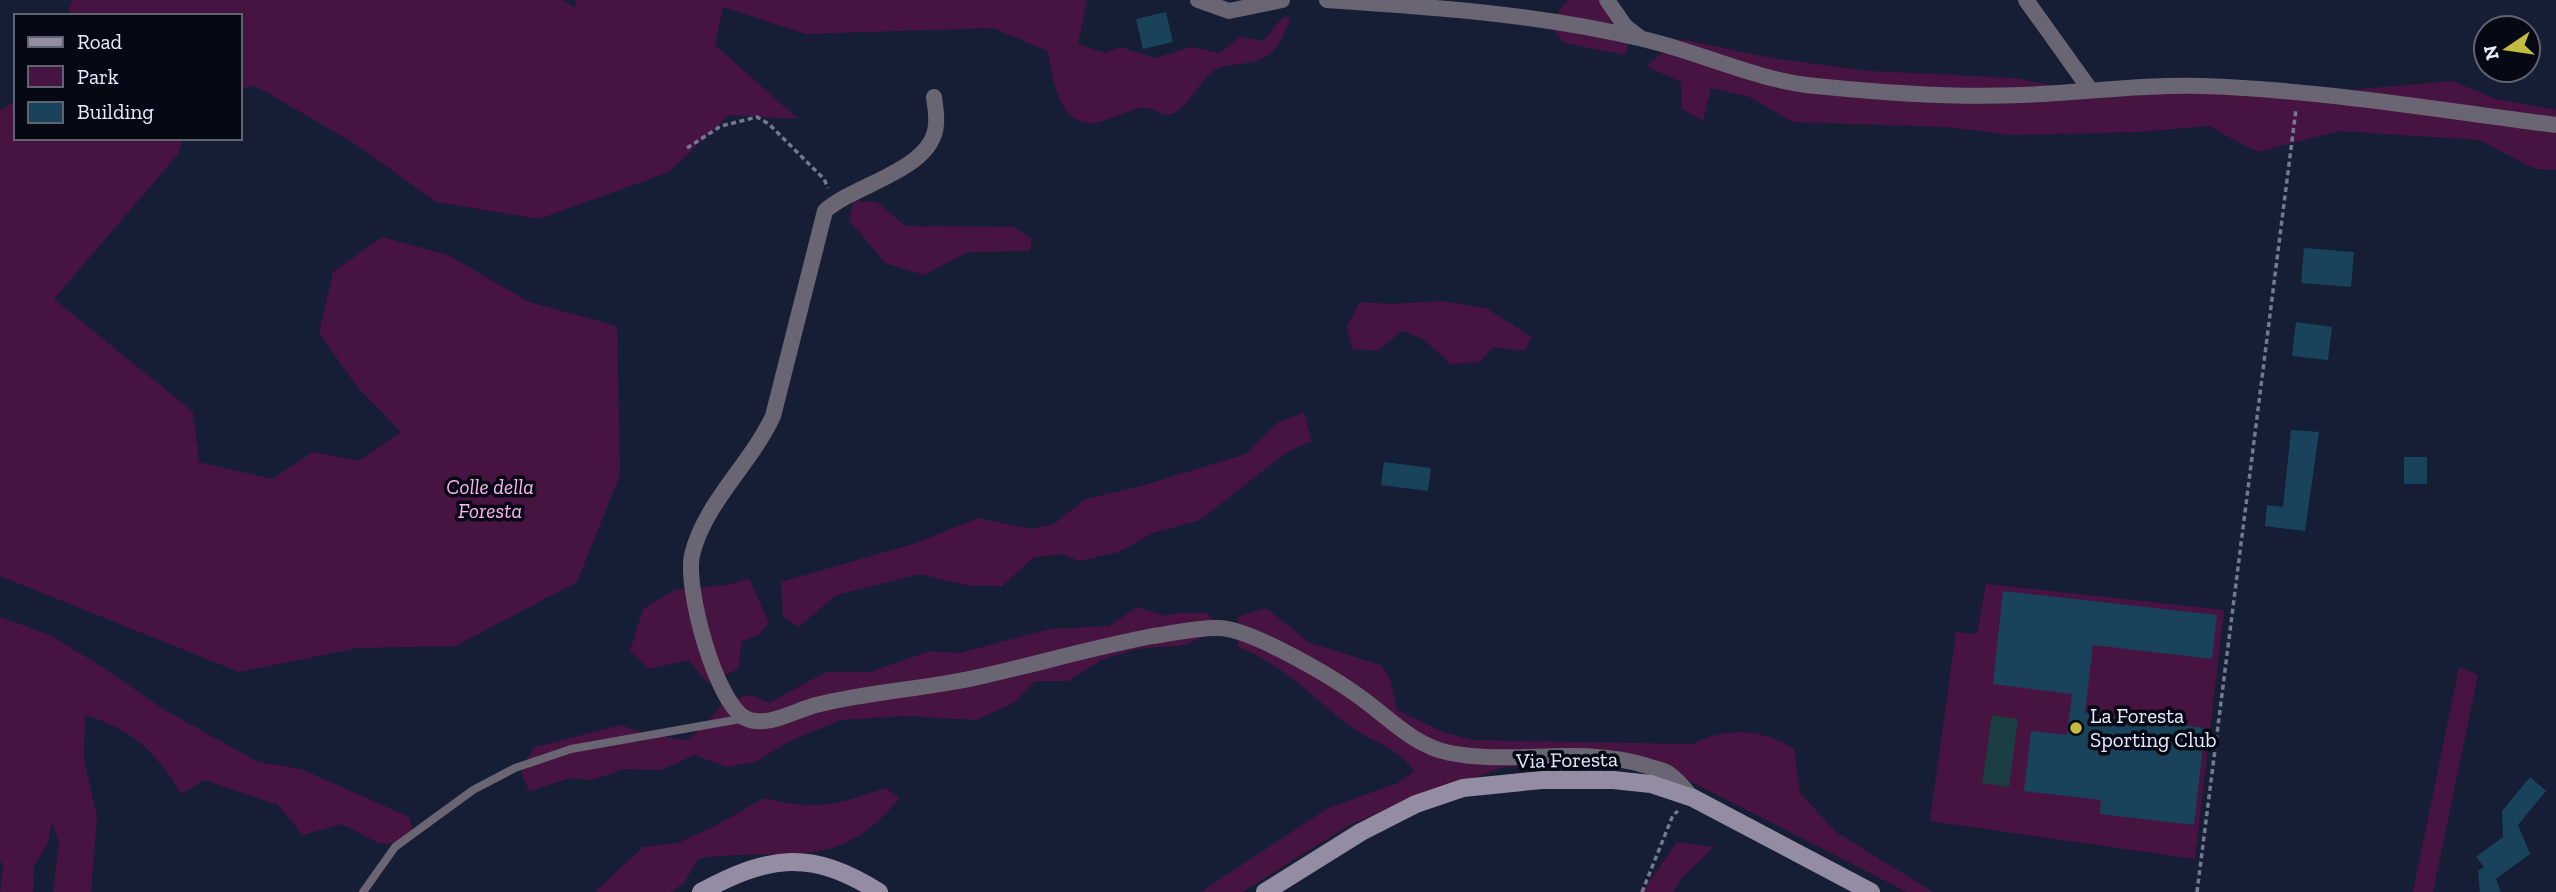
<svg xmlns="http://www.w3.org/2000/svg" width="2556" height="892" viewBox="0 0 2556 892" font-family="'Zilla Slab',serif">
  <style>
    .green { fill: #471340 }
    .water { fill: #1a3e41 }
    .building { fill: #19435b }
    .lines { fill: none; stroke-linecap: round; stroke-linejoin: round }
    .path { stroke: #737a8f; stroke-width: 3.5; stroke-dasharray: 5 3.5; stroke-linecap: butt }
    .service { stroke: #696572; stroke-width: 8 }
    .minor { stroke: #696572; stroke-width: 16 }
    .secondary { stroke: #948ca2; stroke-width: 18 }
    .poi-dot { fill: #c2bd3f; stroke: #060913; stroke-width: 2.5 }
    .labels { text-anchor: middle; stroke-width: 7; stroke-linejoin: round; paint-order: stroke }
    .park-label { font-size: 21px; font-style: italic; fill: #fcb7ef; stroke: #060913 }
    .poi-label { font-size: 21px; fill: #e6edfe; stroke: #060913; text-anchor: start }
    .street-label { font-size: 21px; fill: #e6edfe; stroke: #060913 }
  </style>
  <rect width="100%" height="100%" fill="#161e36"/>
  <path class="green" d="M72,0h490l14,8 -1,-8h512l-9,44 28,9 14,-6 35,11 36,-11 29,6 20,-16 23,4 20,-24h7c-8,28 -19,44 -49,47 -8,1 -19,1 -26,6 -15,10 -26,35 -39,42 -14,8 -22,-6 -35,-4 -16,3 -30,12 -46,15 -36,5 -43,-47 -47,-72l-56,-23 -186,6 -83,-27 -8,38 83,74 -69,-4 -60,57 -130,47 -103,-17 -79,-57 -103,-60 -14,4v-73h-173z
    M1568,0h46l18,29 -7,26 -60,-12 -17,-18z
    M1680,39l91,19 99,13 144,7 53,10 271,3 114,-10 44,18 60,11v60l-21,-1 -56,-29 -140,-9 -82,21 -48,-26 -70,6 -126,3 -67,-8 -154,-5 -42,-25 -39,-9 -8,33 -21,-12 -1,-27 -35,-16z
    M16,101v37h167l-4,15 -125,146 139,113 6,50 73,17 41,-27 46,9 42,-29 -43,-44 -39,-55 14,-61 49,-35 66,18 81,47 88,24 3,149 -43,107 -122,64 -97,2 -119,24 -239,-96v-466z
    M854,201l23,1 28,24 109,1 18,12 -2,12 -62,1 -44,23 -39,-12 -36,-43z
    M1441,301l45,7 45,29 -6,14 -32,-4 -13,15 -29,2 -28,-25 -21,-8 -25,20 -25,-2 -5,-23 13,-24 31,2z
    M1304,412l8,29 -25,11 -87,68 -47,13 -34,19 -39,9 -20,-7 -27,4 -31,28h-32l-50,-12 -83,21 -39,32 -15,-11 -2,-34 135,-39 62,-25 53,11 23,-5 32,-25 55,-13 105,-32 31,-31z
    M749,578l20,45 -10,12 -17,6 -4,28 -30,14 -20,-23 -39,9 -19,-18 13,-42 31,-19 54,-5z
    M1986,584l238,26 -29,249 -265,-38 26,-189 21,2z
    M1137,607l29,9 12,-3h30l5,6 -1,14 -27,12 -48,4 -36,11 -33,21h-33l-20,21 -39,18 -71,-4 -64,4 -51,21 -35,21 -28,5 -32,-12 -34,15 -36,-1 -34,11 -20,-2 -42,13 -8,-19 13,-25 87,-22 28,10 38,5 19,-16 19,-24 26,-5 18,8 57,-31h44l60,-21 29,2 91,-24 59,-3z
    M1266,608l44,35 71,22 9,14 7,31 46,22 29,8 220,4c33,-17 70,-16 102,5l6,44 36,39 97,60h-26l-229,-117 -92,-11 -82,3 -151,56 -111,69h-41l127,-84 70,-25 16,-12c-15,-23 -44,-30 -66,-46 -36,-29 -66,-61 -110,-78v-30z
    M0,617l50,18 46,28 69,47 93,52 43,7 108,48 4,14 -6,11 -27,2 -38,-20 -39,11 -25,-30 -74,-25 -23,14c-25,-43 -49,-64 -96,-79l-1,45 13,57 -6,75h-38l6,-50 -7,-20 -4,21 -14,23 -1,26h-33l3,-27 -3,-4z
    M2459,667l19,8 -45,217h-20z
    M886,788l13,10c-61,79 -120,47 -201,61l-14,24 -13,9h-76l48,-45 35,-4 39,-18 47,-27c54,14 71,7 122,-10z
    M1677,842l37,5 -32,31 -9,14h-31z"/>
  <path class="water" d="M1992,715l26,4 -9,68 -27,-4z"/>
  <path class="building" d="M1166,12l7,30 -30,7 -7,-30z
    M2304,248l50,4 -3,35 -50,-4z
    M2296,322l36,5 -4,33 -36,-4z
    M2291,430l28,2 -14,99 -40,-5 2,-21 16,2z
    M2404,457h23v27h-23z
    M1384,462l47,6 -3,23 -47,-6z
    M2003,591l214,24 -5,44 -119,-14 -8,68 120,15 -11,97 -94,-11 1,-14 -77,-9 7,-60 36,4 5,-41 -79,-10z
    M2530,777l16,14 -28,34 12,29 -34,25 5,13h-21l-2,-21 6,-4 -8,-10 27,-20 -1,-26z"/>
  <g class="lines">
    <path class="path" d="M687,148l34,-22 36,-9 12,7 55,55 4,9
      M1642,892l31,-77 5,-4
      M2197,892l99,-783"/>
    <path class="service" d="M363,892l32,-45 78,-57 42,-22 56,-19 175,-31"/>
    <path class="minor" d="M1198,0l31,11 53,-11
      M1327,0c105,7 213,14 316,39 57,13 115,42 173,47 68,7 138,12 206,9 60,-2 120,-11 181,-9 118,4 236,24 353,39
      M1607,0l18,26 14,11
      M2026,0l63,88
      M934,97c1,9 3,18 2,27 -2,46 -82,60 -111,87l-52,205c-22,48 -68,86 -81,139 -7,33 23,146 53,163 21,11 51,-8 71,-13 55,-14 112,-16 167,-29 57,-13 112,-29 170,-40 22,-3 45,-9 67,-8 34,2 116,51 144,72 27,20 51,46 86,53 64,12 130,-7 194,12 8,3 19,4 25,9 9,6 16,16 24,24"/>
    <path class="secondary" d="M701,892c69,-37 110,-43 178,0
      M1265,892l96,-60 55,-28 47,-16 79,-8h71l38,4 42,14 178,94"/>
  </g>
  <circle class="poi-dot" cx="2076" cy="728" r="7"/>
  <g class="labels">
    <g class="park-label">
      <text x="490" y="494">Colle della<tspan x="490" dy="24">Foresta</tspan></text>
    </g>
    <g class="poi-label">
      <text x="2090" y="723">La Foresta<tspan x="2090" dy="24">Sporting Club</tspan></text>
    </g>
    <g class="street-label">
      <text transform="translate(1567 760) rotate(-1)" y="7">Via Foresta</text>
    </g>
  </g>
  <rect x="14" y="14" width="228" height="126" fill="#060913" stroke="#606471" stroke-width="2"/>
  <rect x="28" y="37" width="35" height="10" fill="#948ca2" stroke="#606471" stroke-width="2"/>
  <text x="77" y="49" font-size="21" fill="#e6edfe">Road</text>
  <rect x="28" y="66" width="35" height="21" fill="#471340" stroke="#606471" stroke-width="2"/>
  <text x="77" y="84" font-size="21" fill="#e6edfe">Park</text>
  <rect x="28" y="102" width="35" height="21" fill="#19435b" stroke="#606471" stroke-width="2"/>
  <text x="77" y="119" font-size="21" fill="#e6edfe">Building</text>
  <g transform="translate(2507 49) rotate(257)"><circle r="33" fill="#060913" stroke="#606471" stroke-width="2"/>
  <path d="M0-5L12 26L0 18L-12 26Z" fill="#c2bd3f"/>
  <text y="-10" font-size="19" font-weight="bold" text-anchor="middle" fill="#e6edfe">N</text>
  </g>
</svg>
